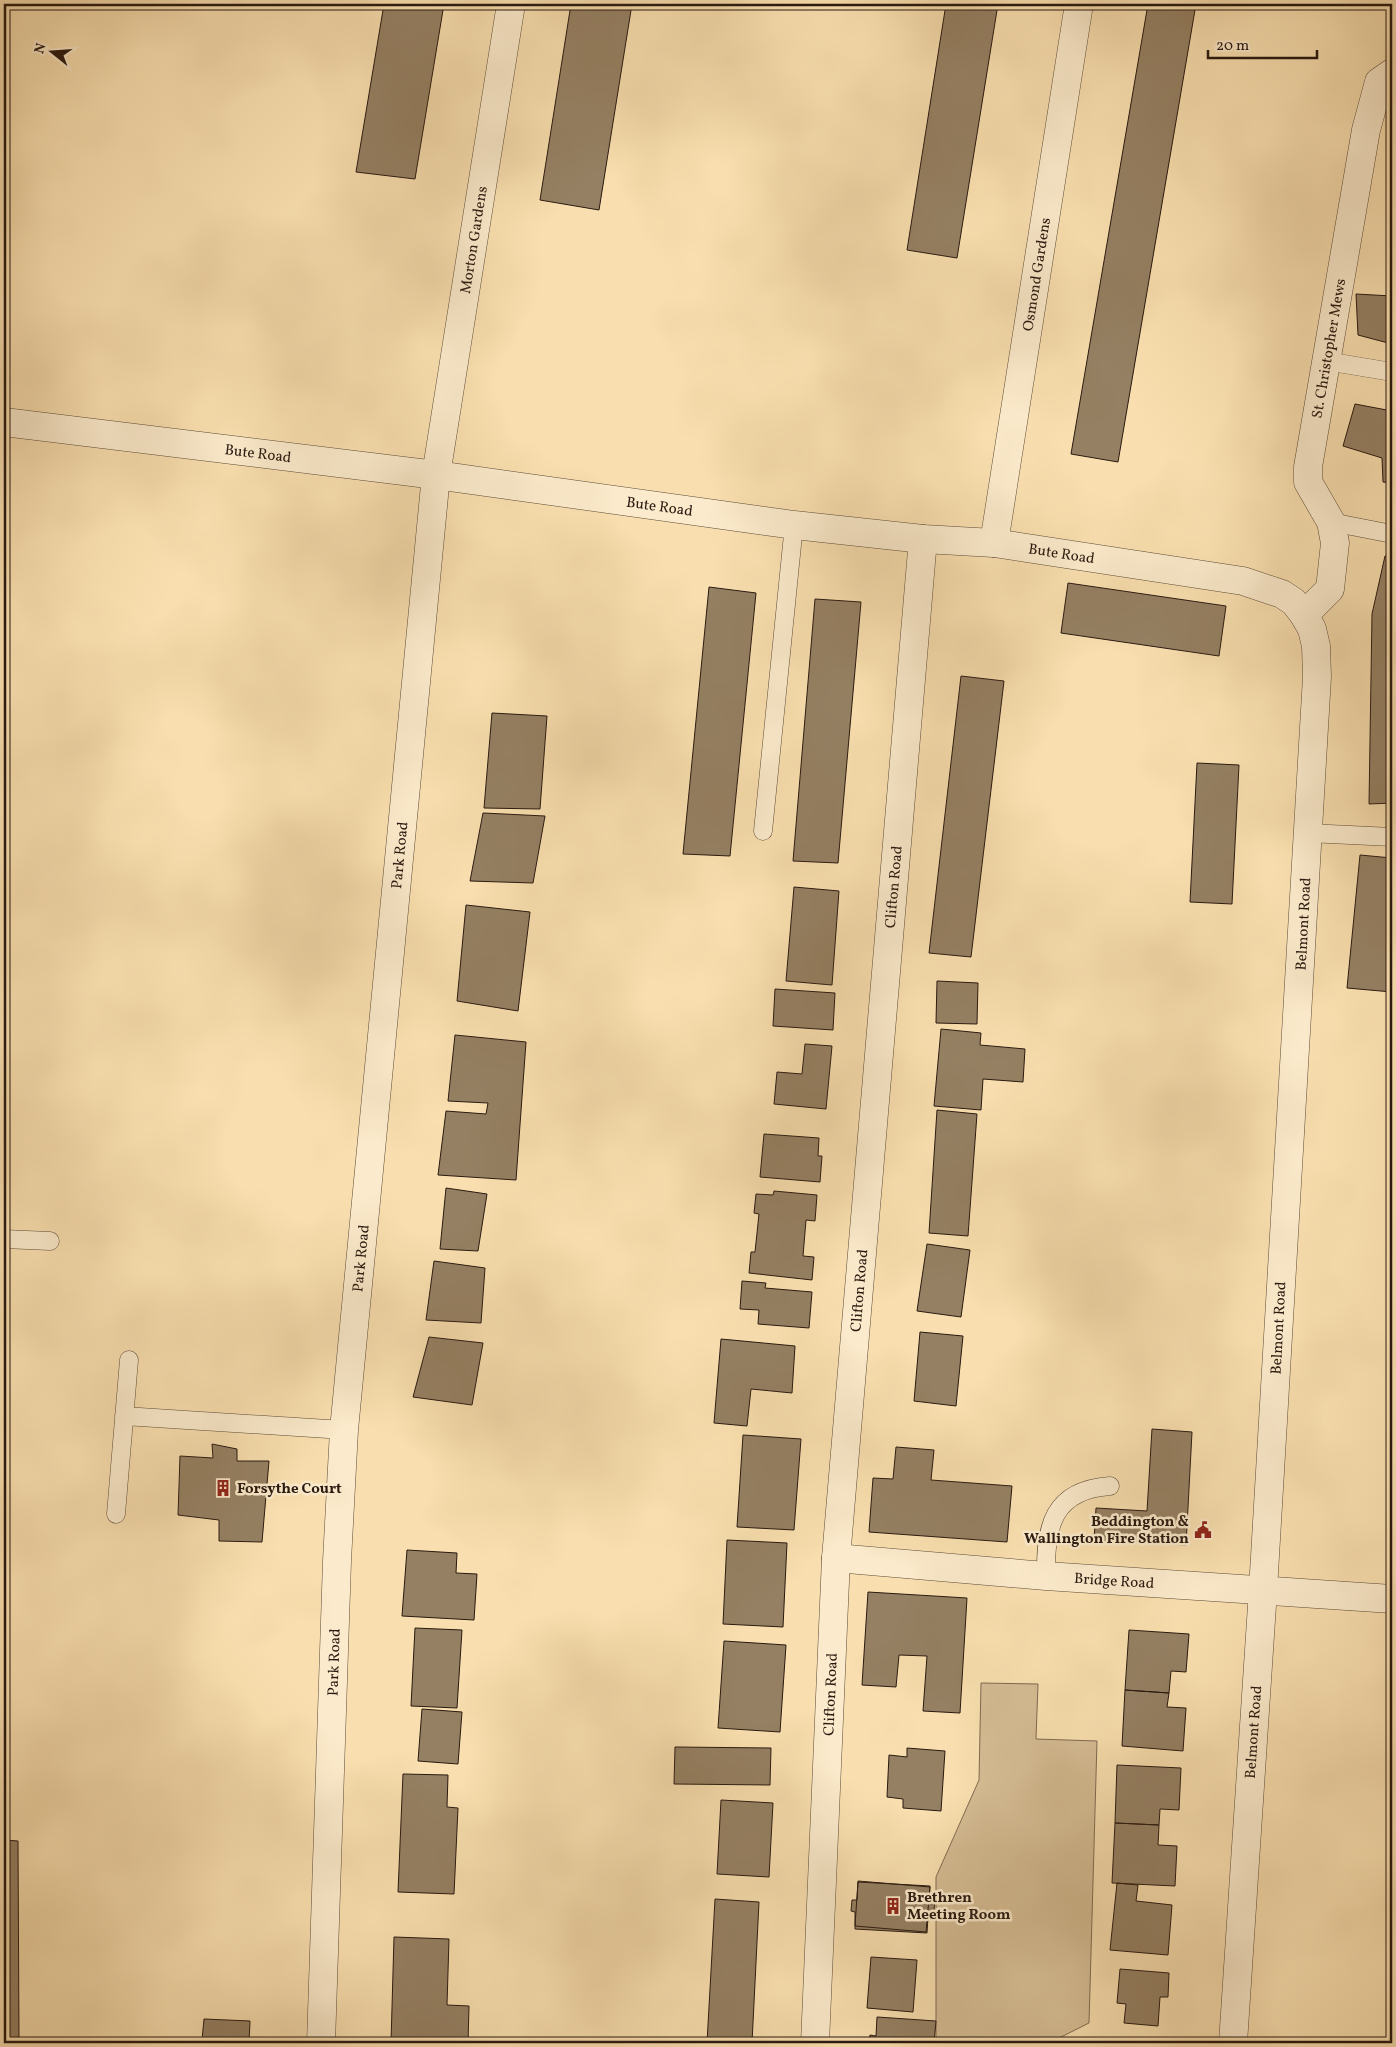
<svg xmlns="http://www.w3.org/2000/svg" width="1396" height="2047" viewBox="0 0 1396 2047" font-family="Vollkorn,serif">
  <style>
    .green { fill: #d6bd94; stroke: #806b52 }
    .building { fill: #958063; stroke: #291910 }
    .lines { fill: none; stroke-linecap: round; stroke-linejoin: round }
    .service-casing { stroke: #5d4a38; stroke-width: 19 }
    .minor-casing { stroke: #5d4a38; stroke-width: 29 }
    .service { stroke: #fbeacb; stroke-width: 18 }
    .minor { stroke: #fbeacb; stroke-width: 28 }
    .labels { text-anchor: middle; stroke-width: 5; stroke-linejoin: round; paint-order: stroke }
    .street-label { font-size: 15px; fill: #291910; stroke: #fbeacb }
    .poi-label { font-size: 15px; font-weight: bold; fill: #291910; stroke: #fbeacb; text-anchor: start }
  </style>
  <rect width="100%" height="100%" fill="#f9dfaf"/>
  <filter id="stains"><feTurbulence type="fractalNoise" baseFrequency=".004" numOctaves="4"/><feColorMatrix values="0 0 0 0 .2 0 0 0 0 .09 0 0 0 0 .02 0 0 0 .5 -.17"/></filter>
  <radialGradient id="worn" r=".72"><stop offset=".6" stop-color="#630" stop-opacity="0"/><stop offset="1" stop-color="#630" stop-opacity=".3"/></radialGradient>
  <path class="green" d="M981,1683l57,1 -2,55 61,2 -8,282 -40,20h-113v-166l43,-97z"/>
  <path class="building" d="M384,4h60l-29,175 -59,-7z
    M571,4h61l-33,206 -59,-10z
    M946,4h52l-41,254 -50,-8z
    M1148,4h48l-78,458 -47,-8z
    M1356,294l36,2v48l-34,-9z
    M1355,404l37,7v72l-9,-1 -1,-24 -39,-12z
    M1385,556l7,1v246l-23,1 3,-190z
    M1068,583l158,23 -7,50 -158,-23z
    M709,587l47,6 -26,263 -47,-2z
    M815,599l46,3 -23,261 -45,-2z
    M961,676l43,5 -33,276 -42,-4z
    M492,713l55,3 -7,93 -56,-1z
    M1197,763l42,2 -7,139 -42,-2z
    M483,813l62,3 -12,67 -63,-2z
    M1360,855l32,3v134l-45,-4z
    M794,887l45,4 -7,94 -46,-4z
    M466,905l64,7 -12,99 -61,-10z
    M937,981l41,2 -1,41 -41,-1z
    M775,989l60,4 -2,37 -60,-4z
    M941,1029l40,4 -1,12 45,4 -2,33 -40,-3 -2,31 -47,-4z
    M455,1035l71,7 -10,138 -78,-5 8,-64 40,3 2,-11 -40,-2z
    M805,1044l27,2 -6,63 -52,-5 3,-32 25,2z
    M937,1110l40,4 -9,122 -39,-3z
    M764,1134l55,4 -1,18h4l-2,26 -60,-5z
    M446,1188l41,6 -9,57 -38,-2z
    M774,1191l43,4 -2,26 -9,-1 -3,36 11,1 -2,23 -63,-7 2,-21h4l4,-38 -5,-1 2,-19 17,1z
    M927,1244l43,6 -9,67 -44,-6z
    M434,1261l51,7 -4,55 -55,-3z
    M742,1281l24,2 -1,5 47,4 -3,36 -51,-4 1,-14 -19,-1z
    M920,1332l43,4 -7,70 -42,-5z
    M429,1337l54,6 -11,62 -59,-8z
    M721,1339l74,7 -3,47 -41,-4 -4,37 -33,-3z
    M1152,1429l40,3 -6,113 -92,-5 2,-32 51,3z
    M743,1435l58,4 -7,91 -57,-3z
    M212,1444l25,5v12h32l-7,81 -43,-1v-21l-41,-5 2,-59 33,2z
    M896,1447l38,3 -3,30 81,6 -5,56 -138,-10 4,-54 20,1z
    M727,1540l60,3 -4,84 -60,-3z
    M407,1550l50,3 -1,20 21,1 -3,46 -72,-4z
    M868,1592l99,6 -7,115 -37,-2 4,-55 -28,-1 -3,32 -34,-2z
    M415,1628l47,2 -5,78 -46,-2z
    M1129,1630l60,4 -3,38 -15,-1 -2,22 -44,-3z
    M724,1641l62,4 -6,87 -62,-4z
    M1125,1690l44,3 -2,14 19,1 -3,43 -61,-5z
    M422,1709l40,3 -4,52 -40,-3z
    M675,1747l96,1 -1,37 -96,-1z
    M907,1748l38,3 -4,60 -38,-3v-9l-16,-2 2,-42 18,2z
    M1117,1765l64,3 -2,42 -19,-1 -1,16 -44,-2z
    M403,1774l45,1 -1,32 11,1 -4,86 -56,-2z
    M721,1800l52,3 -4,74 -52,-3z
    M1115,1823l44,2 -1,20 19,1 -2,40 -63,-3z
    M4,1840l14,1 1,202h-15z
    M858,1881l72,6 -4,45 -71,-6z
    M858,1882l72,4 -1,15h6l-2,17 -5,-1 -1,16 -72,-4v-17l-4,-1 1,-11h5z
    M1117,1883l21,2 -2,16 36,4 -4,50 -58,-5z
    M715,1899l44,3 -7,141h-45z
    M394,1937l55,2 -2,66 22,1 -1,37h-77z
    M871,1957l46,3 -4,52 -46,-4z
    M1120,1969l49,4 -1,24h-8l-2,29 -34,-3 2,-19 -9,-1z
    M877,2017l59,4 -2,22h-65l1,-8 6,1z
    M204,2019l46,2 -1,22h-65l1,-3h17z"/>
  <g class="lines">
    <g class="service-casing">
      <path id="service" d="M1326,361l66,11
        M1331,522l61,12
        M763,831l31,-306
        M1308,833l84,4
        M4,1239l46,2
        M124,1416l220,14
        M116,1514l13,-154
        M1046,1576c-1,-50 7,-86 64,-90"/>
    </g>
    <g class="minor-casing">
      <g id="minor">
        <path id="s1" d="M4,422l432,53 358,50 129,14 71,4 249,38 39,13 12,8 10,13 8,14 4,17 1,31 -54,913 -30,453"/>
        <path id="s2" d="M994,543l85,-539"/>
        <path id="s3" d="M1304,615l26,-26 5,-46 -4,-21 -23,-40v-15l58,-337 13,-48 13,-9"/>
        <path id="s4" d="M836,1558l210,18 346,23"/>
        <path id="s5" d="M321,2043l16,-482 7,-131 92,-955 75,-471"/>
        <path id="s6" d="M815,2043l21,-485 87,-1019"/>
      </g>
    </g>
    <use href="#service" class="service"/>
    <use href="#minor" class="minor"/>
  </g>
  <defs>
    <g id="building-bare" transform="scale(1.35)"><path d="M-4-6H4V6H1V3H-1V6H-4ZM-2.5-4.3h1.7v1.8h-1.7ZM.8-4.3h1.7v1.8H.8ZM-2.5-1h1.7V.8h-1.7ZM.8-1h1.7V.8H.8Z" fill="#8f2418" stroke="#fbeacb" stroke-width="2.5" paint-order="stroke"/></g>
    <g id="civic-bare" transform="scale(1.35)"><path d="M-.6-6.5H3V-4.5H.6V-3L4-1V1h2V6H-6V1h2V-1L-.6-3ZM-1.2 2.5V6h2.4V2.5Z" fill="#8f2418" stroke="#fbeacb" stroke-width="2.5" paint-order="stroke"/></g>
  </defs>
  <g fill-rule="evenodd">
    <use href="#building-bare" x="223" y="1488"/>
    <use href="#civic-bare" x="1203" y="1530"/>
    <use href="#building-bare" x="893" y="1906"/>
  </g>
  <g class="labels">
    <g class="street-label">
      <text dy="5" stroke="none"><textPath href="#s5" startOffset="1811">Morton Gardens</textPath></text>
      <text dy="5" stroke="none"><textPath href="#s2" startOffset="272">Osmond Gardens</textPath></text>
      <text dy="5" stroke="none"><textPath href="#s3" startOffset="286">St. Christopher Mews</textPath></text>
      <text dy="5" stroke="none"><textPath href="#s1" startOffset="256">Bute Road</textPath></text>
      <text dy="5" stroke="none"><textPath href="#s1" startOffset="661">Bute Road</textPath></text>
      <text dy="5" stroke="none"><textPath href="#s1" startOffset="1066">Bute Road</textPath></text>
      <text dy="5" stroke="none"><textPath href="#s5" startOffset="1191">Park Road</textPath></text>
      <text dy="5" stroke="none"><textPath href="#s6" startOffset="1159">Clifton Road</textPath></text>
      <text transform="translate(1303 924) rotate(-87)" y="5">Belmont Road</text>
      <text dy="5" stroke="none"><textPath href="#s5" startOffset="786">Park Road</textPath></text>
      <text dy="5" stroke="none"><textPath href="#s6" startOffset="754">Clifton Road</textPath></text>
      <text transform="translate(1278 1328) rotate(-87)" y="5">Belmont Road</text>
      <text dy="5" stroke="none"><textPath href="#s4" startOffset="279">Bridge Road</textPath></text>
      <text dy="5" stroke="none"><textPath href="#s5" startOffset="381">Park Road</textPath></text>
      <text dy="5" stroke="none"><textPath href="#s6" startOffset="349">Clifton Road</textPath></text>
      <text transform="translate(1253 1732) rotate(-86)" y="5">Belmont Road</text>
    </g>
    <g class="poi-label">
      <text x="237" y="1493">Forsythe Court</text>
      <text x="1189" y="1526" text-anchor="end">Beddington &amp;<tspan x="1189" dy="17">Wallington Fire Station</tspan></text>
      <text x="907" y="1902">Brethren<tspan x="907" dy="17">Meeting Room</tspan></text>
    </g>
  </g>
  <rect width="1396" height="2047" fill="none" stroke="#f9dfaf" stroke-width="20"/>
  <rect x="5" y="5" width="1386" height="2037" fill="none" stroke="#291910" stroke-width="2.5"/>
  <rect x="10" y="10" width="1376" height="2027" fill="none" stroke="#291910"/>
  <g transform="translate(52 52) rotate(287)" stroke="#fbeacb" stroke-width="4" paint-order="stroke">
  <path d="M0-4L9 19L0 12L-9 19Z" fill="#291910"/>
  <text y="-8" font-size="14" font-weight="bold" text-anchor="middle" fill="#291910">N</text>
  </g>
  <path d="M1208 50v8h109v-8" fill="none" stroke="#291910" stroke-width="2.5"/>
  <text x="1216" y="50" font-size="15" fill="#291910" stroke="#fbeacb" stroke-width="4" paint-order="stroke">20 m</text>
  <rect width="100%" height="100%" filter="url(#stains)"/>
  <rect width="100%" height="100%" fill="url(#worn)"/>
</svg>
